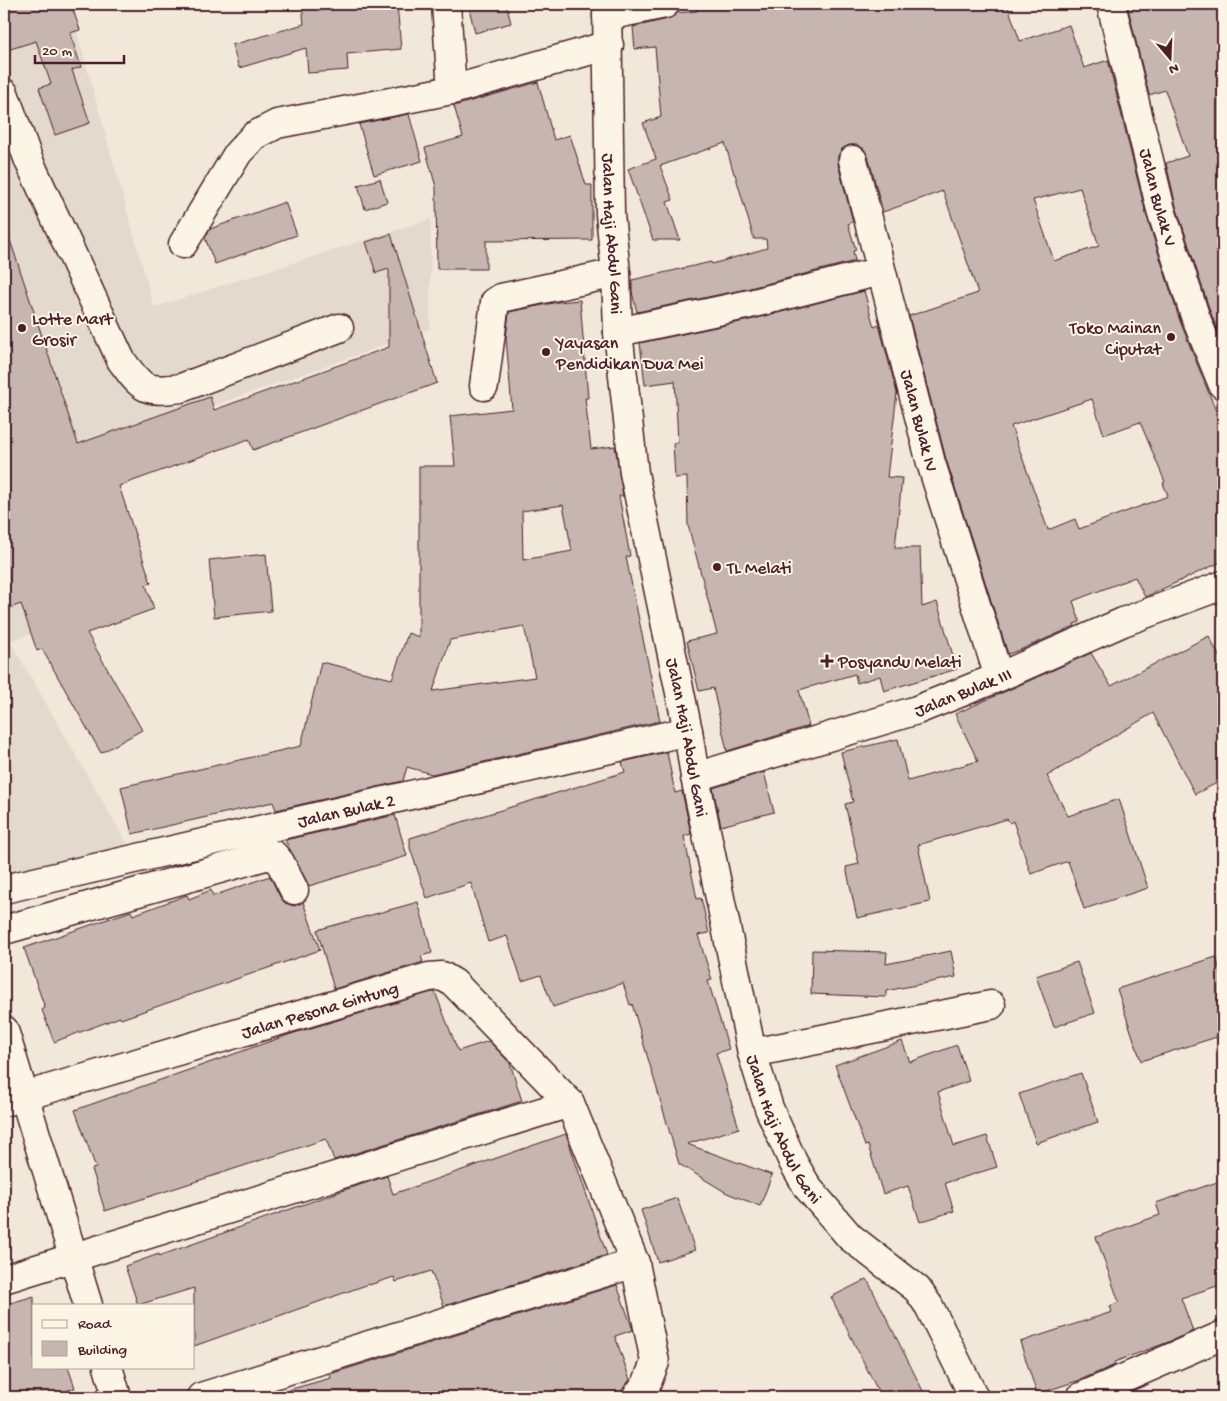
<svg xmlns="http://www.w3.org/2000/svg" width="1227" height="1401" viewBox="0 0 1227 1401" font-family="'Gochi Hand',sans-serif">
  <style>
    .built { fill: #e4d9cd }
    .building { fill: #c7b6af; stroke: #4a1f2b; fill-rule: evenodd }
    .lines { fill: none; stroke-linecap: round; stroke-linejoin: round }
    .minor-casing { stroke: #4a1f2b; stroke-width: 31 }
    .minor { stroke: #fcf5e5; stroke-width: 28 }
    .poi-dot { fill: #4a1f2b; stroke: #fcf5e5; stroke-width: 2 }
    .labels { text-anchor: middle; stroke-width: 4; stroke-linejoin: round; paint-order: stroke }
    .street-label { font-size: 18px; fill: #4a1f2b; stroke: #fcf5e5 }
    .poi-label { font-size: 18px; fill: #4a1f2b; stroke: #fcf5e5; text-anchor: start }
  </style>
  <rect width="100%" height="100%" fill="#f1e8da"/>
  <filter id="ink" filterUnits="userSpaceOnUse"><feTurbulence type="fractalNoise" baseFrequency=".02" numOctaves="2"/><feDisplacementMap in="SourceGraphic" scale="10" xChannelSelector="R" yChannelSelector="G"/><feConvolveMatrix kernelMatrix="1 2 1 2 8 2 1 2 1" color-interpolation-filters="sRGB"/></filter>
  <g filter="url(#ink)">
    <path class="built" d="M4,4h65l85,303 277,-88 -1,110 -378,134 37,150 -79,28 129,223 -135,39z"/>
    <path class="building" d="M4,4h67l9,26 -10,3 11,34 -9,3 18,53 -35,12 -16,-47 12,-4 -15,-43 -32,10z
      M317,4h80l4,45 -54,5 1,16 -40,3 -2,-25 -67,20 -7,-23 72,-21 -2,-19z
      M468,4h38l5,19 -36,10z
      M725,4h282l13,37 49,-16 15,43 24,-8 38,154 34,107 38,95 5,-3v148l-78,36 -10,-20 -62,24 7,21 -6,2 1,2 -55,24 -12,4 -62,-195 -37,-143 69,-23 -35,-102 -60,21 -15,-56 -4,-7 -6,-4h-9l-7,4 -4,7v8l15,58 -5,2 8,26 -3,1 2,10 -109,28 -109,23 -5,-20v-12l79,-18 1,2 55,-16 -1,-9h-12l-19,-65h-1l-9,-31 -65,23 13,34 -6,2 13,38h-27l-25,-71 28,-10 -13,-36 18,-6 -6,-70 -20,2 -2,-22 35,-8 9,-6 20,-2v-5zM1080,188l19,58 -45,15 -21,-61zM1092,399l12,36 36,-13 25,60 -2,1 5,13 -89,33 -4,-10 -27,11 -37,-104z
      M1127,4h96v334l-2,1 -11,-28 -34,-105 -10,-43 22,-7 -23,-66 -16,5z
      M538,82l16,58 16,-5 16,50h6v55l-106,1v28h-49l-1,-82 -11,-39 38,-11 -9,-31z
      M409,114l13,47 -48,14 -15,-51z
      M380,179l7,23 -22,7 -7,-24z
      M285,202l12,33 -82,29 -10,-26 5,-9z
      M8,234l70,210 132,-47 4,13 175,-63v-78l-13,4 -10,-31 25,-8 46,149 -184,67 -4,-11 -130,47 32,97 -5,2 8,24 -67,24 55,97 -41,23 -59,-104 -5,2 -16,-47 -17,6v-375z
      M864,291l10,36 5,-2 18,68 -10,84 15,1 -7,70h25l2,59 15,-5 20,67 -73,22 -4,-15 -23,7 -2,-9 -56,16 10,36 -82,25 -14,-63 -14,3 -12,-50 30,-7 -29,-109 -1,-48 -12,1 -2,-35h5l-3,-62 -30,4 -5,-42 114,-24z
      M580,300l8,98h-3l6,51 24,-3 8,50h-4l11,60 -4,1 34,164 -228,53 -25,-7 -4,14 -127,29 -3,-8 -141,32 -11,-47 180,-41 20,-84 71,17 16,-46 11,4v-171h36l-5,-50 62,-7 -6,-71 3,-26 49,-10zM563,505l9,46 -49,9 -1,-49zM524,626l11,51 -102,14 17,-51z
      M266,554l5,57 -57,6 -5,-57z
      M1209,636l14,28v116l-28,14 -42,-81 -106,63 21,40 51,-17 29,89 -64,21 -16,-48 -37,13 -18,-53 -3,2 -3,-4 -89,26 12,57 -73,16 -11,-51 13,-3 -14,-60 8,-2 -12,-50 57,-13 10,42 70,-20 -23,-47 136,-61 20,33z
      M667,752l8,41 7,-2 9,43 -7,2 13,63 4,-1 8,35 -11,2 14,45 -4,1 21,68 -13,4 23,75 -52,16 85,31 -12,31 -33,-13 -48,-29 -47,-160 -2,1 -7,-22 -70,24 -12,-32 -19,6 -15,-45 -19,6 -17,-59 -44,15 -17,-50v-10l215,-66 -3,-10z
      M764,772l10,40 -53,14 -8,-38z
      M395,815l12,41 -98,30 -24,-46z
      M270,876l10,21 5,6 9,3 9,-4 17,48 -199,69 -1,-2 -66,25 -12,-32 3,-2 -21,-60 107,-37 2,4 54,-20 2,4 22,-9 2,6z
      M418,902l14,51 -11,3 2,6 -89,27 -17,-59z
      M812,950l75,2 -1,12 65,-13 5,26 -70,14v6l-75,-3z
      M1216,957l7,22v56l-82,26 -24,-72z
      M1077,962l18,51 -41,14 -18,-51z
      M432,992h3l23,59 31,-10 21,22 12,38 -188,59 -8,-21 -221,72 -13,-42 4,-1 -21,-58 216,-76z
      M902,1041l8,21 47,-17 12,36 -31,11 16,54 33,-10 10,31 -52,16 9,28 -34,11 -12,-36 -25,8 -15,-49 -3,1 -30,-81z
      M1081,1073l17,49 -62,21 -17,-49z
      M566,1134l41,121 -163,51 -13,-35 -35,11 -2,-5 -25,8v-1l-175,62v-58l-56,17 -13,-39 34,-12v2l185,-66 43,-14 6,18z
      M1223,1180v104l-42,14 12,33 -27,12 -52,19 1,3 -35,15 -43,14 -17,-52 92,-30 -2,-6 9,-4 -23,-65 64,-22 -4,-12z
      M677,1198l18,52 -37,12 -17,-52z
      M867,1279l59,118h-45l-50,-100z
      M617,1285l16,45 -18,6 15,44 -6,7 -3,10h-333v-7l43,-12 -1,-4z
      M34,1296v71h34l7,21 -28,9h-43v-92z"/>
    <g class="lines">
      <g class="minor-casing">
        <g id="minor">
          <path d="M446,4l6,86"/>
          <path id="s1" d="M607,4l3,210 6,59 2,59 16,141 54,258 7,46 57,276 17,55 24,54 15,26 42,49 67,52 12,17 45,91"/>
          <path id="s2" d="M1111,4l50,206 34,106 28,69"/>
          <path d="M607,16l58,-12"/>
          <path d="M4,93l25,68 92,199c21,28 22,33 60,28l158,-60"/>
          <path id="s3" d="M853,160l78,303 68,214"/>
          <path d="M183,244l55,-91 16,-17 23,-12 175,-34 157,-45"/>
          <path d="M618,332l132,-28 131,-33"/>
          <path d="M484,386l11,-84 6,-4 115,-25"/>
          <path id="s4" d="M695,777l222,-67 82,-33 124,-55 100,-37"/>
          <path id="s5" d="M4,889l684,-158"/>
          <path d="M4,930l261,-74 9,-1 6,7 14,28"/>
          <path d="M4,1030l84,275"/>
          <path d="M752,1053l239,-48"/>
          <path id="s6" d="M4,1102l425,-125 13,-1 12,7 116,120 65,160 20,99 -9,23 -10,12"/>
          <path d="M4,1279l566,-176"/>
          <path d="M108,1367l9,30"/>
          <path d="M201,1397l434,-134"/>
          <path d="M1081,1397l142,-62"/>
        </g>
      </g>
      <use href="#minor" class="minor"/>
    </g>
  </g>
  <g class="poi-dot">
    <circle cx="22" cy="328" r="5"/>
    <circle cx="1171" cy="337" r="5"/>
    <circle cx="546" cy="352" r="5"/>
    <circle cx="717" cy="567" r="5"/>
    <path d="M824.5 653.5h5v5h5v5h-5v5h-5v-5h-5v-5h5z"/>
  </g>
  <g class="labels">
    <g class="street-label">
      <text dy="6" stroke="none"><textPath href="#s2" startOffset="199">Jalan Bulak V</textPath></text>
      <text dy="6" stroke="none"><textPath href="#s1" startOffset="230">Jalan Haji Abdul Gani</textPath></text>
      <text dy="6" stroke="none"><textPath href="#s3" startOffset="269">Jalan Bulak IV</textPath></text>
      <text dy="6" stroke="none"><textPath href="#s4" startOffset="281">Jalan Bulak III</textPath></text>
      <text dy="6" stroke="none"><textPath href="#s1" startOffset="740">Jalan Haji Abdul Gani</textPath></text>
      <text dy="6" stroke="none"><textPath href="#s5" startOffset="351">Jalan Bulak 2</textPath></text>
      <text dy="6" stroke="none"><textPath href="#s6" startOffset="329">Jalan Pesona Gintung</textPath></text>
      <text dy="6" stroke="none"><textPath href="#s1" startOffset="1145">Jalan Haji Abdul Gani</textPath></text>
    </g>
    <g class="poi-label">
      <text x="32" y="324">Lotte Mart<tspan x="32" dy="21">Grosir</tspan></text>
      <text x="1161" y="333" text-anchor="end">Toko Mainan<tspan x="1161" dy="21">Ciputat</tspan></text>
      <text x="556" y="348">Yayasan<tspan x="556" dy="21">Pendidikan Dua Mei</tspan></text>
      <text x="727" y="573">TL Melati</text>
      <text x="838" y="667">Posyandu Melati</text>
    </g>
  </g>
  <rect width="1227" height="1401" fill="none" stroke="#fcf5e5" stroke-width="20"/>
  <rect x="10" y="10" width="1207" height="1381" fill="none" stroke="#4a1f2b" stroke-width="2" filter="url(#ink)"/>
  <rect x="32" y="1304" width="162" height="65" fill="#fcf5e5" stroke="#b59f9b"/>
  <rect x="42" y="1320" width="25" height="8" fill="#fcf5e5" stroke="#b59f9b"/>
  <text x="78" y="1328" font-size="15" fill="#4a1f2b">Road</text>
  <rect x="42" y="1341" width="25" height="15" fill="#c7b6af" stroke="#b59f9b"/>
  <text x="78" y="1354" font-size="15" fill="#4a1f2b">Building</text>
  <g transform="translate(1170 58) rotate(161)" stroke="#fcf5e5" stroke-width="4" paint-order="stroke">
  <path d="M0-4L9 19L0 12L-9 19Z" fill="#4a1f2b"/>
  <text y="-8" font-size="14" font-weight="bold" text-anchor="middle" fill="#4a1f2b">N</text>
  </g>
  <path d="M35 55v8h89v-8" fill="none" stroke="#4a1f2b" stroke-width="2.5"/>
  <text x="42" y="55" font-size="15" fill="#4a1f2b" stroke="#fcf5e5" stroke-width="4" paint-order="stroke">20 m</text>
</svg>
